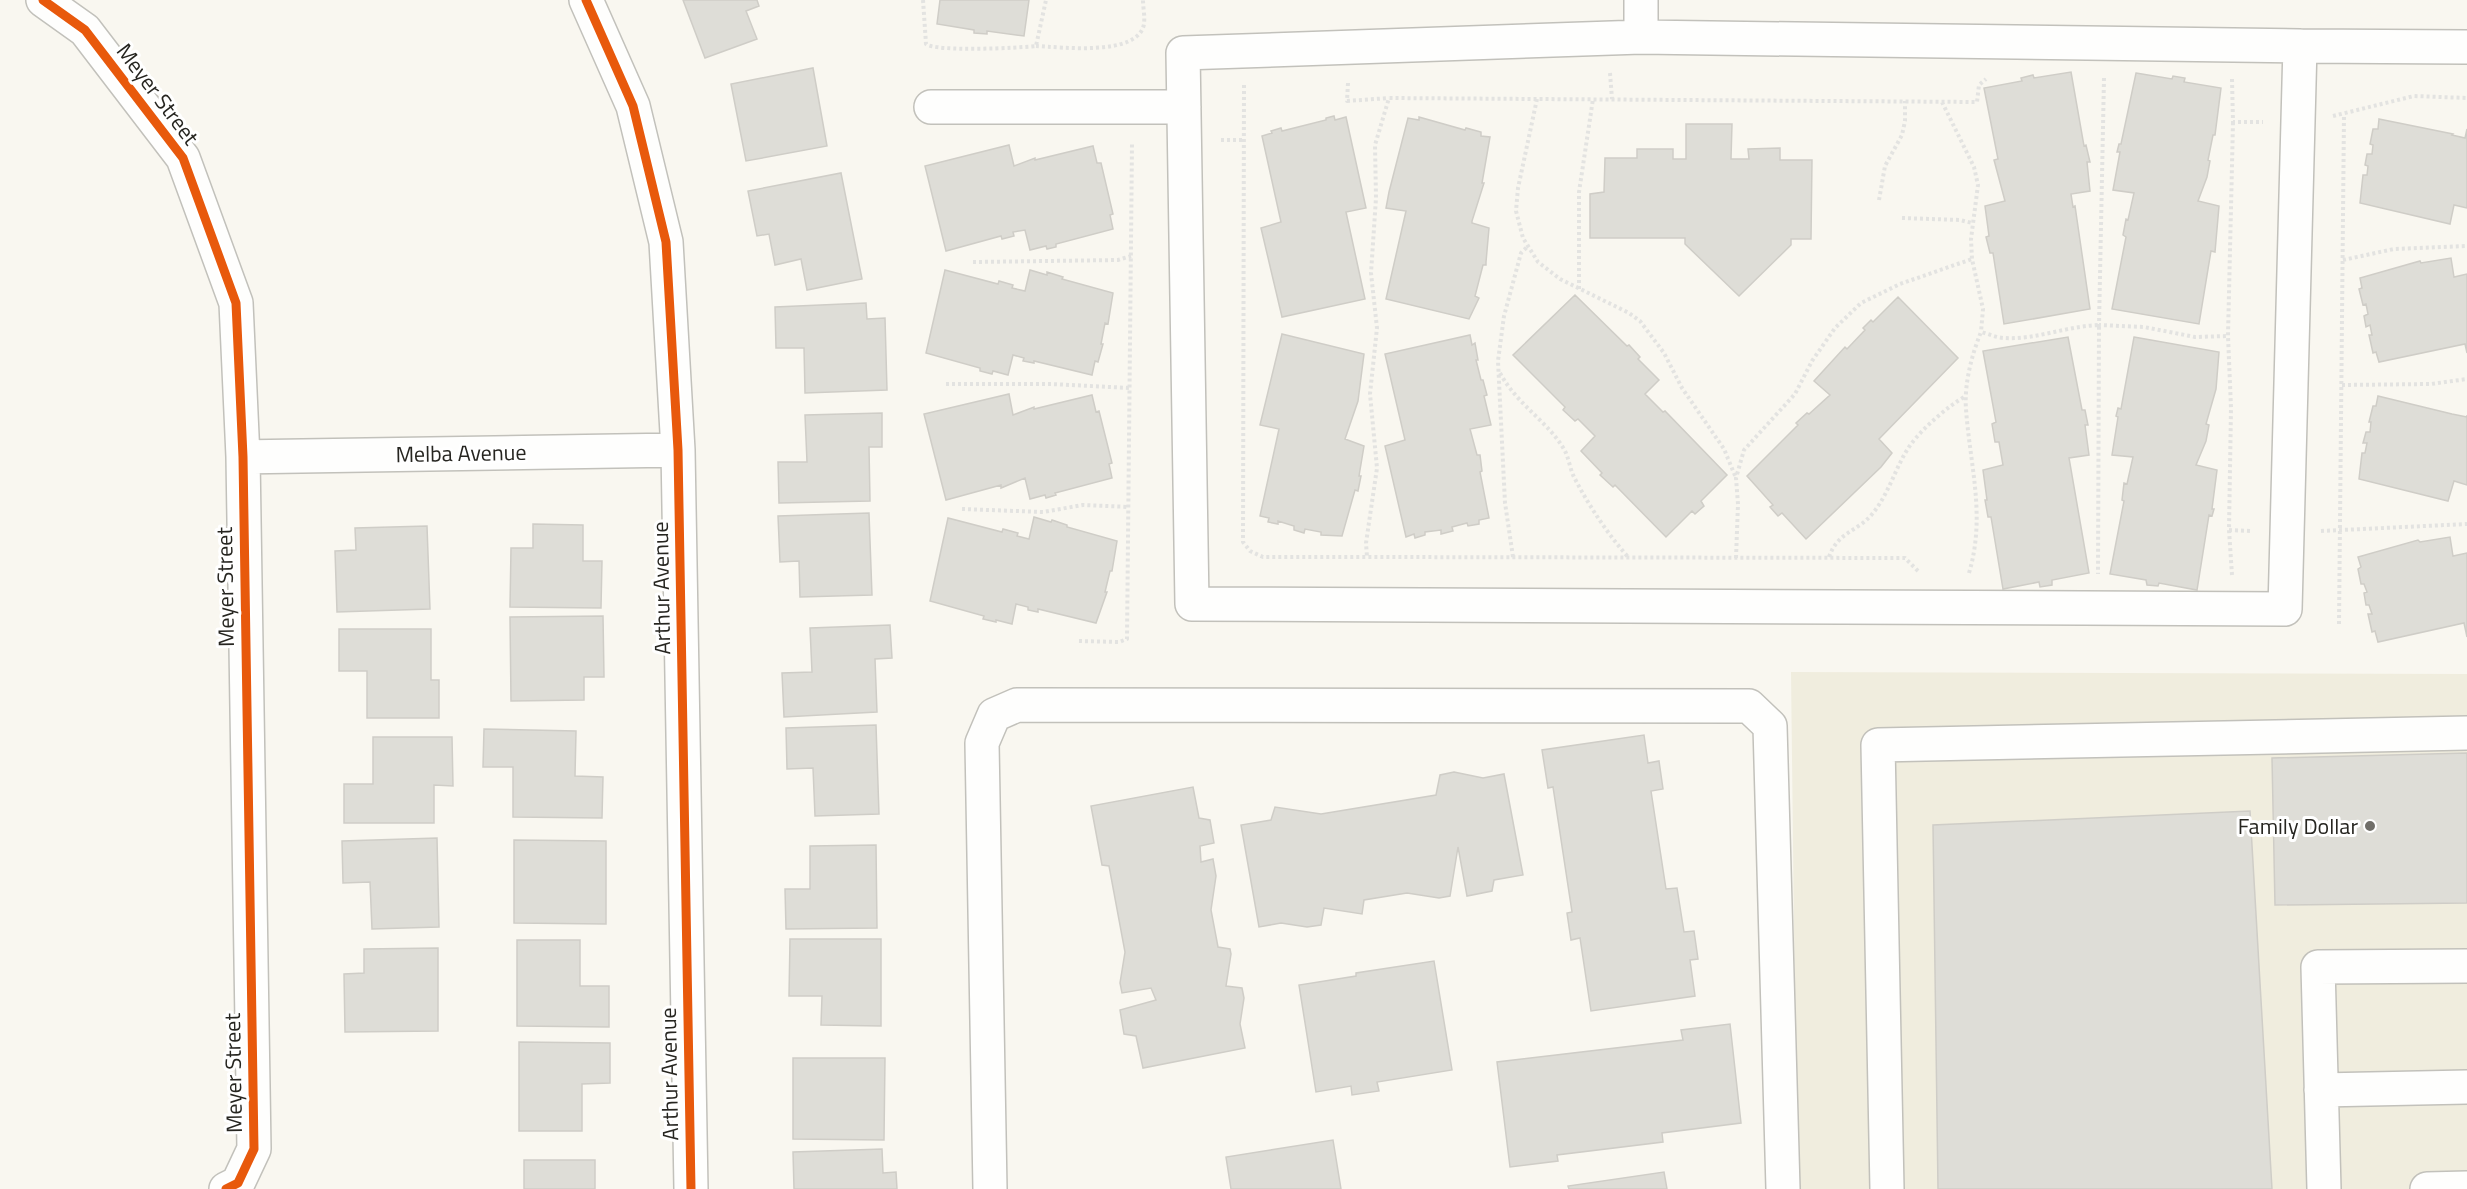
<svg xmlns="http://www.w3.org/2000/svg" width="2467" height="1189" viewBox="0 0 2467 1189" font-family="'Titillium Web',sans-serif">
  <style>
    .built { fill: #f0edde }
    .building { fill: #deddd7; stroke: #cfcdc7; stroke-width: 1.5 }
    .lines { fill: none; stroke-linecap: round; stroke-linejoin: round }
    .minor-casing { stroke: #c2c1bb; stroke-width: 36 }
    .path { stroke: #e3e3e1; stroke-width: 4; stroke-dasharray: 3 3; stroke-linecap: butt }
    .minor { stroke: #fefefd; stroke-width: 33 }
    .cycleway-casing { stroke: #fff; stroke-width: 13 }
    .cycleway { stroke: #e8590c; stroke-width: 9 }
    .poi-dot { fill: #706e69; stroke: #fff; stroke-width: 2 }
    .labels { text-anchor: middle; stroke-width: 6; stroke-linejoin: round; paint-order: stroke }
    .street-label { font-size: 22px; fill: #262520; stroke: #fff }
    .poi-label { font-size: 22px; fill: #262520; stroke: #fff; text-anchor: end }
  </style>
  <rect width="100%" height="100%" fill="#f9f7f0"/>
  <path class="built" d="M1791,672l676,2v515h-670z"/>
  <path class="building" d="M683,0h74l2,6 -13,5 11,28 -52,19z
    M940,0h89l-5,36 -37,-5v3l-13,-1v-3l-37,-6z
    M813,68l14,78 -81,15 -15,-77z
    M2071,72l13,74 2,-1 4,17h-3l3,29 -19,3 2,13 2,-1 15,103 -86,15 -11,-71h-3l-4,-16 3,-1 -4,-30 20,-5 -11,-41 4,-1 -14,-71 38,-7 -1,-3 12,-3 1,3z
    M2136,73l36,6 1,-3 12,2 -1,4 37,6 -6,47h-2l-5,25 2,1 -3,16 -9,24 21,5 -4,46 -4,-1 -12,73 -87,-15 14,-72 -3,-2 3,-16 2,1 6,-27 -21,-3 7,-38h-3l2,-8h2z
    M1334,116l1,4 11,-3 20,91 -20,4 19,87 -83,18 -21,-89 20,-6 -19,-86 10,-3 -1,-2 10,-3 1,3 44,-11v-2z
    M1419,117l46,13 1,-2 15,4v4l9,1 -8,46h2l-12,38v2l17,5 -3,34v3h-3l-8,31 4,2 -10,21 -83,-20 20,-88 -20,-3 3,-16 19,-74 11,2z
    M2379,119l74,15 -1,1 13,3 2,-9v79l-13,-3 -4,19 -90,-21 3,-28h4l1,-9 -3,-1 2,-11h5l1,-9 -3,-1 3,-15h5z
    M1686,124h46l-1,35h18l-1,-10 32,-1v12h32l-1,79h-20v6l-52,51 -54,-52v-6h-95v-44l14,-2 1,-34h32v-9h36v10h13z
    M1009,145l5,21 21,-8v2l58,-14 4,17h4l12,51 -3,1 3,14 -57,15v3l-9,2 -1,-3 -16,4 -5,-20 -12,2 1,4 -12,3 -1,-3 -55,15 -21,-85z
    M841,173l21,106 -55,11 -6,-31 -26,6 -6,-31 -12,2 -9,-45z
    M2451,258l3,19 13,-3v79l-2,-9 -86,18 -3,-10 -3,1 -4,-18h3l-2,-10 -4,2 -2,-11 4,-2 -2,-10 -3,1 -4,-16 3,-1 -2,-10 60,-17 1,2z
    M945,270l53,14 1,-3 14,4 -1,3 13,3 5,-21 17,5v-3l16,5 -1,2 51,14 -5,31 -3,-1 -4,21h2l-5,18 -3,-1 -3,14 -58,-14v2l-11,-2 1,-3 -11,-3 -5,20 -15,-4 -1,3 -12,-3v-3l-54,-15z
    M1575,295l52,51 2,-1 11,12 -2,2 21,21 -14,14 18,18 2,-1 62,64 -26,26 3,5 -9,8 -3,-3 -26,26 -51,-52 -2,2 -13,-12 2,-2 -21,-22 14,-15 -17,-17 -3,2 -12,-11 2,-3 -52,-52z
    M1898,297l60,61 -79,81 13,14 -11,14 -75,72 -24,-26 -4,3 -8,-9 3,-2 -26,-29 51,-51 -2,-2 11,-10 2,1 21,-19 -16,-14 31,-34 2,2 18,-19 -2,-2 8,-8 2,2z
    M866,303l1,16 18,-1 2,72 -82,3 -1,-45h-28l-1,-41z
    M1282,334l82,20 -6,47 -13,38 19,7 -5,30h2l-3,15 -3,-1 -13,46 -21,-1v-3l-16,-3 -1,4 -10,-3v-4l-16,-5v3l-10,-2 1,-4 -9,-2 19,-87 -19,-4z
    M1470,335l2,10 3,-2 3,17h-2l5,20h2l4,15 -3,1 7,29 -21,4 7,26h3l2,16 -2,1 9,46 -10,2v4l-11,2 -1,-3 -15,4 1,4 -12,3v-4l-16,2v3l-10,3 -1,-4 -8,3 -21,-91 20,-6 -20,-86z
    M2068,337l14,73h3l3,15h-3l4,30 -20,3 20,115 -37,7v5l-12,2 -1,-5 -36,7 -12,-72h-3l-3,-17h2l-4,-30 20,-5 -4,-23h-4l-3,-18 4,-2 -13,-71z
    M2134,337l85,15 -3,37 -10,35 3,1 -3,16 -10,24 21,5 -5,39h2l-2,7 -3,-1 -12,75 -38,-7 -1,3 -11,-1 -1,-5 -36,-6 14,-73 -2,-1 2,-17 3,1 6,-27 -21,-2 6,-38 -2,-1 2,-8 3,1z
    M1009,394l4,21 21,-8v2l58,-14 4,17 3,-1 13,52 -3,1 3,14 -57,15 1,2 -10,3 -1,-3 -15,4 -5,-21 -24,10v-3l-55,15 -22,-86z
    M2378,396l74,18 15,3v-2v70l-13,-4 -6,20 -89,-22 3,-26h3l2,-10h-4l3,-11h4l1,-10h-2l4,-16h3z
    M882,413v34h-13l1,54 -91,2 -1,-41h29l-2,-47z
    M869,513l3,82 -72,2 -1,-36 -19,1 -2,-46z
    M1034,517l17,5 1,-2 15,5v2l50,14 -5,30h-2l-5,21h2l-11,31 -58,-14v3l-10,-2v-3l-12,-3 -4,20 -16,-4v2l-13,-3 1,-3 -54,-15 18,-83 54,14 1,-3 15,4 -1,3 12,3z
    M533,524l50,1v36h19l-1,47 -91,-1 1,-59h22z
    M427,526l3,83 -93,3 -2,-61 21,-1 -1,-22z
    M2450,537l3,19 14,-3v84l-3,-14 -86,19 -3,-11 -3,1 -4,-18h4l-3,-9h-3l-2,-12 3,-1 -3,-8h-3l-3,-15 3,-2 -3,-10 60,-17 2,2z
    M603,616l1,61h-20v23l-73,1 -1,-84z
    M890,625l2,33 -17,1 2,53 -93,5 -2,-44 30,-1 -2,-44z
    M339,629h92v51h8v38h-72v-47h-28z
    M876,725l3,89 -64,2 -2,-48 -26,1 -1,-41z
    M484,729l92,2 -1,45 28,1 -1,41 -89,-1v-50h-30z
    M1644,735l4,28 11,-2 4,28 -12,2 15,98 11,-1 7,44 10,-1 4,28 -8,1 5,36 -104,15 -11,-73 -9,2 -4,-27 5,-1 -19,-125 -5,1 -6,-38z
    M373,737h79l1,49 -19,-1v38h-90v-39h29z
    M2467,753v150l-192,2 -3,-147z
    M1454,772l29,6 21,-4 19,101 -29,5 -2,11 -25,5 -9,-49 -8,49 -11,2 -32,-5 -43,7 -2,14 -38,-6 -3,17 -14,2 -26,-4 -22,4 -18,-102 30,-5 4,-13 46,7 115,-19 4,-20z
    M1193,787l6,31 11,2 4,23 -14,3 1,16 12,-3 3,17 -5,34 7,37 12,2 1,5 -5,32 16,2 2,10 -4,26 5,24 -102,20 -7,-32 -12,-2 -4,-24 36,-10 -5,-12 -29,5 -2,-10 5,-31 -16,-86 -7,-1 -11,-59z
    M2250,811l22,378h-334l-5,-364z
    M437,838l2,89 -67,2 -2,-47 -27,1 -1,-42z
    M514,840l92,1v83l-92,-1z
    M876,845l1,83 -91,1 -1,-40h25v-43z
    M790,939h91v87l-60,-1 1,-29h-33z
    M517,940h63v46h29v41l-92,-1z
    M438,948v83l-93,1 -1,-58 20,-1v-24z
    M1434,961l18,109 -75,12 2,9 -27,4 -1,-9 -35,6 -17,-107 57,-9v-3z
    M1730,1024l11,99 -79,10 1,9 -106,13 1,6 -48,6 -13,-105 186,-22 -2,-10z
    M519,1042l91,1v40l-28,1v47h-63z
    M793,1058h92l-1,82 -91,-1z
    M1333,1140l8,49h-110l-5,-32z
    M882,1149l1,24 13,-1 1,17h-103l-1,-37z
    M524,1160h71v29h-71z
    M1664,1172l3,17h-98l-1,-3z"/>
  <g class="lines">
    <g class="minor-casing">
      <path id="minor" d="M43,0l42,30 98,128 53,145 7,154 11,692 -16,34 -12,6
        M586,0l47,106 33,136 12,208 13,739
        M1641,0v37
        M1641,37l659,9 -15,563 -1093,-5 -9,-551z
        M2300,46l167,1
        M931,107h253
        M243,457l435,-7
        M2321,1090l146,-3
        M990,1189l-8,-446 12,-28 23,-10 732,1 21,20 13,463
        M1887,1189l-9,-444 589,-12
        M2324,1189l-6,-222 149,-1
        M2427,1189l40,-1"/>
    </g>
    <path class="path" d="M923,0l3,44c10,8 93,4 110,2l10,-46
      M1036,46c25,1 102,11 108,-22 1,-8 -1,-17 -1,-24
      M1610,73l2,26
      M2104,78l-5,247 45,2 51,10 33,-1
      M2232,79l1,43h30
      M1348,83l-1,18 42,-3
      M1244,85l-1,457 7,9 13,6h104
      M1537,99l-19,89 -2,23 7,27 15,24 22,17 69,34 11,8 24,32 18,35 42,61 12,29
      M1942,102l32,65 4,18 -7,54 1,20 11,50 -2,23
      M2333,116l81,-20 53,2
      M1221,140h22
      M1879,200l6,-34 17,-31 3,-14v-20
      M1902,218l58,2 12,3
      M2343,260l51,-11 73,-3
      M973,262l145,-2 13,-4
      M1579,289v-97l14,-93
      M1500,373c18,33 49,49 65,78 4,8 5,18 9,26 15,29 33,56 54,80
      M946,384h105l79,4
      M2342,385l89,-1 36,-5
      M962,509l81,3 40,-7 46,2
      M2229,530l22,1
      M2321,531l146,-7
      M1513,557l-8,-54 -7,-142 6,-45 17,-63 7,-7
      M1829,557c9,-26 29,-25 44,-44 17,-21 23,-48 38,-69 13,-17 37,-38 55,-48
      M1736,558l2,-54 -2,-26 8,-28 51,-56 17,-33 23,-33 26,-25 39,-19 72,-25
      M1918,571l-13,-13 -538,-1 -1,-14 11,-75 -7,-74 7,-66 -6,-55 5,-75 -1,-53 14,-47 588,4 2,-17 7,-6
      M1969,573c17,-57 1,-107 -3,-164 -2,-25 6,-55 15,-77 8,2 16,6 24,6 30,2 62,-12 94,-13l-1,249
      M2232,575l-3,-45 2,-122 -3,-72 5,-214
      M2339,624l5,-510
      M1079,641l40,1 8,-3 5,-496"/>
    <use href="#minor" class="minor"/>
    <g class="cycleway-casing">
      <path id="cycleway" d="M43,0l42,30 98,128 53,145 7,154 11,692 -16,34 -12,6
        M586,0l47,106 33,136 12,208 13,739"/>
    </g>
    <use href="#cycleway" class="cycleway"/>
  </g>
  <circle class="poi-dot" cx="2370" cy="826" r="6"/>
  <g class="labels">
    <g class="street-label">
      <text transform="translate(158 94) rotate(53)" y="8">Meyer Street</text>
      <text transform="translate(461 453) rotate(-1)" y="8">Melba Avenue</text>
      <text transform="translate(225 587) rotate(-91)" y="8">Meyer Street</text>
      <text transform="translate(661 588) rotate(-91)" y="8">Arthur Avenue</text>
      <text transform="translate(233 1073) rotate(-91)" y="8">Meyer Street</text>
      <text transform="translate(669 1074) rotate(-91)" y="8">Arthur Avenue</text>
    </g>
    <g class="poi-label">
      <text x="2358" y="834">Family Dollar</text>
    </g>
  </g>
</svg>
